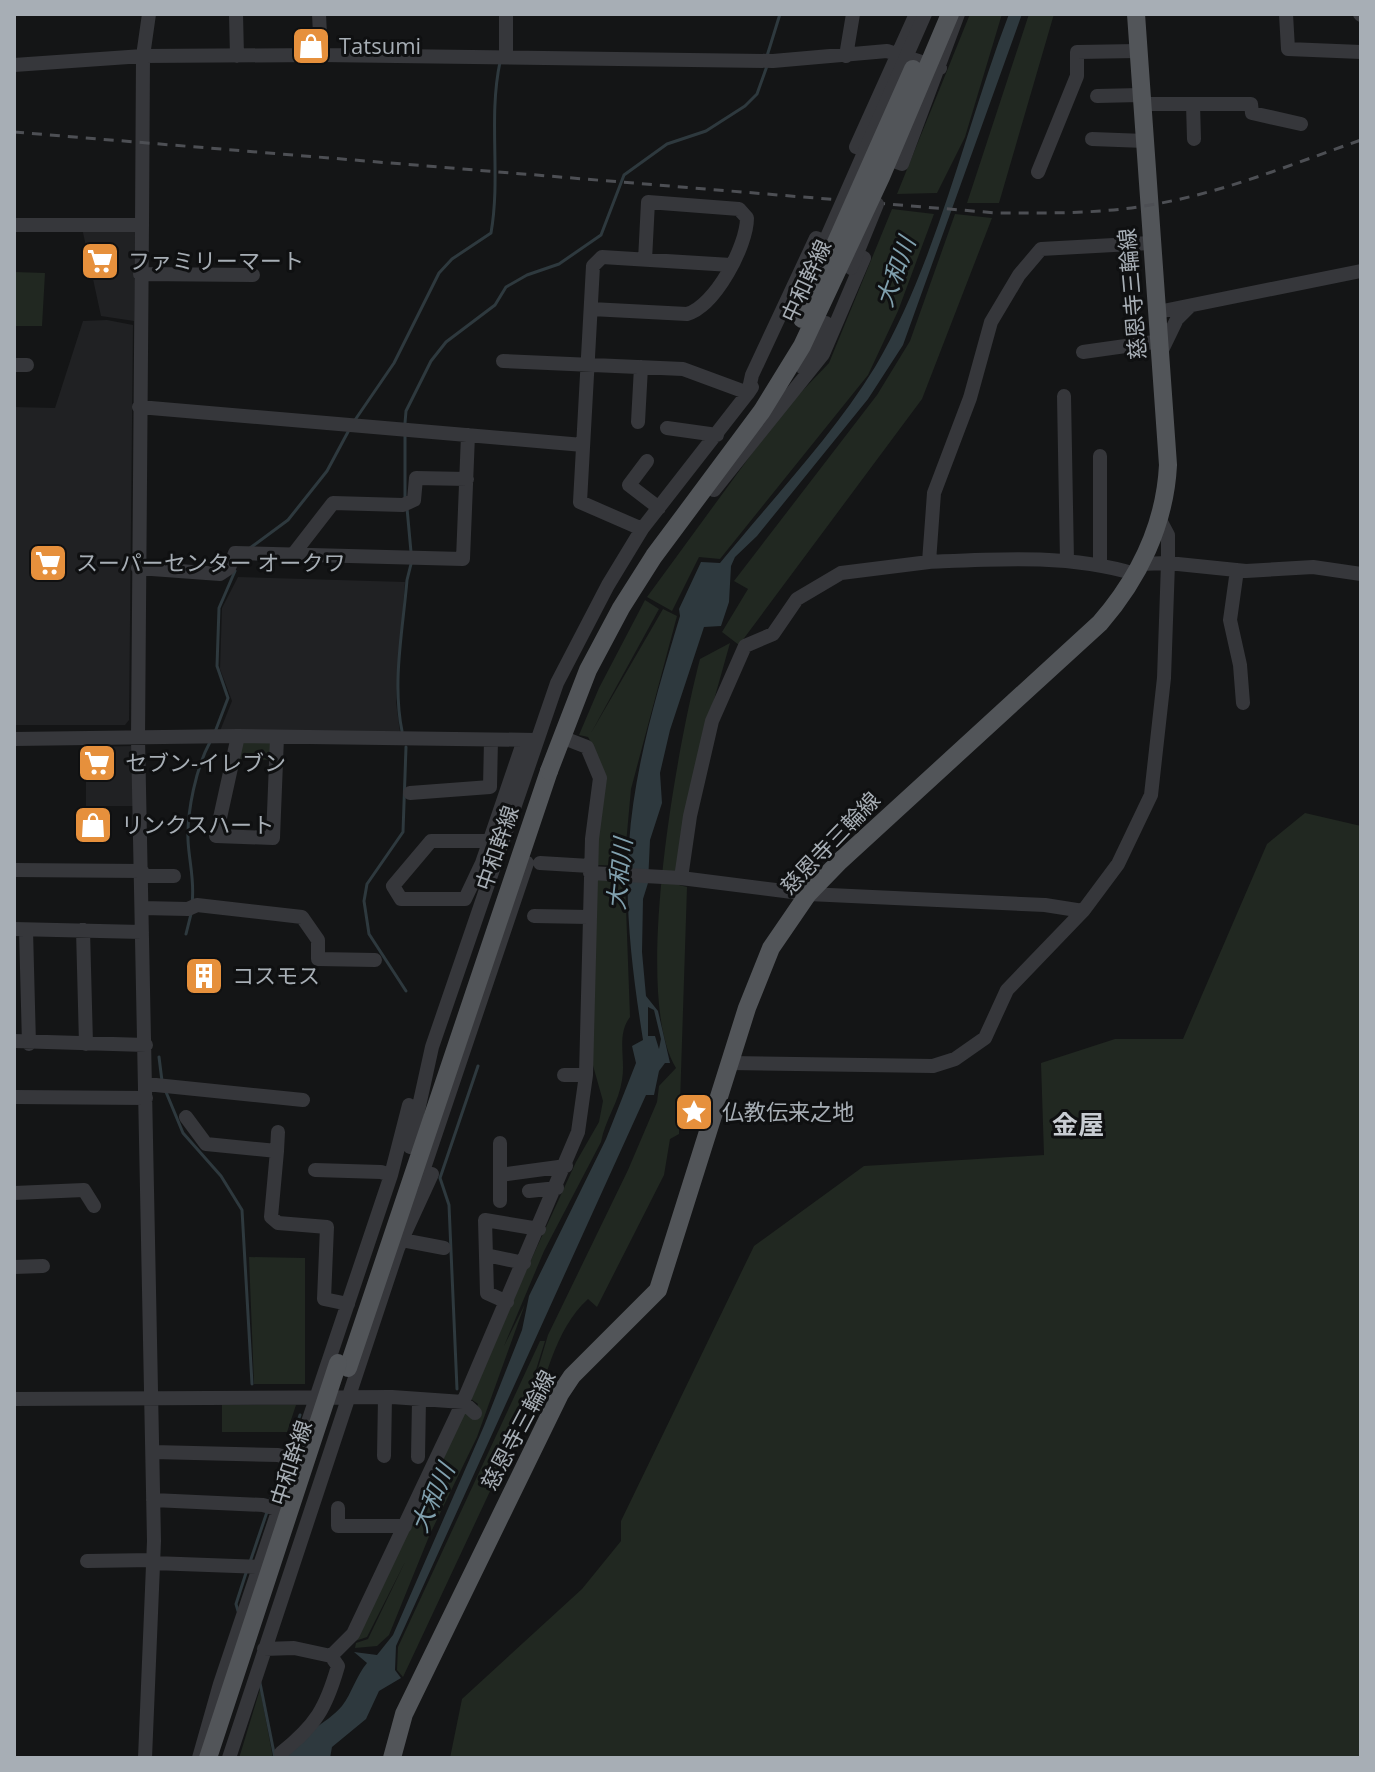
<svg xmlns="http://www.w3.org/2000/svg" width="1375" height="1772" viewBox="0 0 1375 1772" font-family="'Open Sans','Noto Sans JP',sans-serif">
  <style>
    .built { fill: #202123 }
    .green { fill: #212821 }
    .water { fill: #2e393e; fill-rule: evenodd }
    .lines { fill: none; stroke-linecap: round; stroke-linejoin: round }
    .stream { stroke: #2e393e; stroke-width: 3 }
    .minor { stroke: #36373b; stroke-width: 14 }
    .major { stroke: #525559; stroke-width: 18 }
    .rail { stroke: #4d4f54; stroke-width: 3; stroke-dasharray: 10 8; stroke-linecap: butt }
    .minor-bridge { stroke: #36373b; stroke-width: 14 }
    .major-bridge { stroke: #525559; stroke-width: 18 }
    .labels { text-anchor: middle; stroke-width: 6; stroke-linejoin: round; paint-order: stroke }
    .poi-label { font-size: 22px; fill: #a7aeb5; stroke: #0f1011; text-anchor: start }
    .street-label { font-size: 22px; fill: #a7aeb5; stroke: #0f1011 }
    .water-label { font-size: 24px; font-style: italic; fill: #80a0ae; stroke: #0f1011 }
    .quarter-label { font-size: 26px; font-weight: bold; fill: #c8ccd2; stroke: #0f1011 }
  </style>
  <rect width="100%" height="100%" fill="#141516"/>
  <path class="built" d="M82,228l53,3 -1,90 -33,-5z
    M107,320l26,5 -4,395 -4,5h-111v-318l41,1 28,-87z
    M238,577l167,5 -9,120 4,30 -180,-1 12,-30 -12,-32 2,-61z
    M133,746v60h-47v-59z"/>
  <path class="green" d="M970,14h32l-37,123 -28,56 -40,1z
    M1029,14h25l-55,189h-32z
    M892,209l42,5 -36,97 -30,64 -148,184 -21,-2 -27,54 -25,-14 136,-186 46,-48z
    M955,214l37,4 -70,181 -183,246 -17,-13 26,-43 -14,-8 143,-186 33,-54z
    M14,272l31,1 -3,53h-28z
    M645,600l14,9 -68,124 72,-124 14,7 -46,173 -7,77 -27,-1 -2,-116 -7,-12 -9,-2 20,-47z
    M730,643l-36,128 -15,114 8,2 -8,247 -9,5 -6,36 -67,132 -9,-8c-34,31 -43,83 -58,126l-8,-3 26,-87 80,-165 29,-68 2,-16 17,-18c-45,-73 2,-325 24,-409z
    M248,740l23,3v17l-34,-1 5,-15z
    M1305,813l56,13v932h-911l12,-59 120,-110 39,-48v-20l133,-275 110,-80 180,-11 -3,-92 74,-24h68l84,-195z
    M597,880h28l5,137c-14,18 -4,42 -8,63 -3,22 -17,40 -21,62l-57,109 -40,95 21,-42 -48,133 -47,97 -41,101 -12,11 -22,2 1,-5 12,-4 37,-77 -38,75 -21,7 119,-241 10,9 3,-8 -10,-7 108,-235 23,-40 4,-21 -11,-39z
    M249,1257l56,1v126h-51z
    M540,1341h5l-31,99 -111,237 -6,-7 1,-23z
    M222,1405h74l-9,27h-65z
    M260,1689l13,69h-34l1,-3z"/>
  <path class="water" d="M1009,14h13l-119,331 -35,54 -111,137 -22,21 -4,9 -2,36 -8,24 -17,1 -34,103 -10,43 2,30 -12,37 -2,43 -5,16 -1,53 4,44 12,15 12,52h-5l-6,8 -5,24h-8l-250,551 -1,24 6,8 -22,13 -13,28 -34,28 -2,11h-45c11,-22 42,-34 57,-52 10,-13 14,-30 25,-43l-13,-11 23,3 16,-20 91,-209 38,-96 7,-34 77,-157 30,-76 -4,-17 11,-6c-10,-64 -19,-131 -14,-196 5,-77 29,-155 51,-228l-1,-7 22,-47 19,1c52,-64 112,-126 155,-196 62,-105 90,-239 134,-353zM648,1007l6,3 7,29 -2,10 -4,-13h-7z"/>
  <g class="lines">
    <path class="stream" d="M767,56l13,-42
      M355,420l39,-57 45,-90 13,-14 39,-26c10,-57 -3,-114 9,-171
      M405,423l1,-12 25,-50 15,-19 49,-37 11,-18 21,-12 32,-11 42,-29 23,-60 43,-31 39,-13 39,-25 12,-12 10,-28
      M405,497v-61
      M407,508l4,44
      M250,548l38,-28 39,-49 22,-41
      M402,731c-10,-49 1,-102 5,-151l4,-16
      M215,732l13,-34 -11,-32 2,-58 16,-37
      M406,747l-3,85 -36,52 -3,17 5,33 37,57
      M192,903c3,-22 -3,-41 -4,-63 -1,-29 8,-72 22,-98
      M186,934l5,-20
      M159,1057l3,24
      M166,1092l17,41 38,43 21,34 10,174
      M457,1389l-8,-184 -9,-27 38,-112
      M287,1452l13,-37
      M270,1501l14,-38
      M250,1562l17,-50
      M238,1611l-2,-7 10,-31
      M260,1683l15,75"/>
    <path class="minor" d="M236,14l1,42
      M319,14l2,41
      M506,14v41
      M916,14l-60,133 46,17 56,-150
      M1286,14l2,35 73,3
      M1360,14l1,1
      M846,56l7,-42
      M14,65l129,-9 178,-1 452,6 114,-10 53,17
      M1097,96l43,-1
      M1141,104h110l1,9 49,11
      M1193,104l1,35
      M1092,139l53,2
      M1038,172l39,-96v-24l60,-1
      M14,225h128l-4,513 16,803 -9,217
      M142,225l1,-169 6,-42
      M140,274l113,1
      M591,309l96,5c28,-8 60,-68 60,-96l-8,-9 -91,-7 -3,58
      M1158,312l203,-41
      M1162,350l15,-31 12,-12
      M1083,352l78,-11
      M503,361l180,8 65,24 4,-6
      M14,365h13
      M803,368l23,-45
      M1064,396l3,165
      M139,407l444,38
      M638,422l3,-55
      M667,428l50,7
      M1100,456v108
      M647,461l-18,24 30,23
      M642,529l-62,-27 13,-236 9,-9 129,8
      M295,552l38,-49 70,2 11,-5 2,-22 51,1
      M1140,564l28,-1 78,8 67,-4 48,7
      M138,568l82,6 9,-6 6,-15 228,6 5,-124
      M1237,570l-7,50 10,45 3,38
      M1135,574c-66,-20 -138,-15 -206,-12l5,-69 36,-95 21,-76 28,-47 22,-26 109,-6
      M238,736l-22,100 57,2 4,-101
      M14,739l224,-3 298,4
      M410,793l80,-6 1,-47
      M489,841h-58l-38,45 8,13h64l17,-36 42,-123
      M540,863l50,3
      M14,870l128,1
      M590,873l91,5 127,16 237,11 38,6
      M142,876h32
      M681,878l9,-62 22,-95 33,-75 28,-12 24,-35 44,-26 88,-11
      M142,908l46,1 9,-4 105,12 16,23v19l57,1
      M534,916l54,1
      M14,929l128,3
      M26,930l3,114
      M83,930l3,114
      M14,1041l132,4
      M729,1063l204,3 22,-7 30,-21 22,-48 76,-79 35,-47 33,-69 13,-117 4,-115v-28l-8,-15
      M564,1075h22
      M146,1084l157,16
      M14,1097l132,1
      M186,1117l20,27 71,7 -6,66 7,6 49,4 -3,72 24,5
      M500,1143v58
      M410,1147l22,-100 125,-364 51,-98 34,-56 106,-136 4,-18 64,-137 48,20 -41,96 -109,136
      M277,1151l1,-19
      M315,1170l66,2 10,3
      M500,1175l66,-9
      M420,1180l107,-317
      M529,1191l28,-3
      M14,1193l70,-3 10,16
      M402,1240l42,8
      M486,1255l38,8
      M14,1267l29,-1
      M507,1302l-20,-9 -2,-73 54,9
      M14,1399l378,-2 71,5 12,11
      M153,1452l125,3 18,5
      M384,1456l1,-59
      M418,1457l1,-57
      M153,1500l110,5 17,5
      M338,1508v18h67
      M87,1561l66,-1
      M153,1563l107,4
      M264,1649l30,-1 37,8 22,-22 110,-232 115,-270 8,-57 6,-236 8,-61 -13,-31 -18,-7
      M281,1753c35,-28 45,-45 57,-87l-7,-10
      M199,1758l21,-74 171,-509 18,-70
      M229,1758l169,-510 34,-74"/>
    <path class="major" d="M348,1368l201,-597
      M392,1758l12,-44 156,-320 12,-18 86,-86 89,-282 24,-60 37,-54 32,-33 260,-238c39,-45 65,-99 68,-158l-32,-451"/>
    <path class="rail" d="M14,132l983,81c51,0 103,1 153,-8 73,-12 142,-41 211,-65"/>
    <path class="minor-bridge" d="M819,255l106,-241
      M851,268l26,-64"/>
    <path class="major-bridge" d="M802,319l111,-250
      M549,771l39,-101 33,-62 33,-52 108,-145 40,-65 79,-169 69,-163
      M208,1758l130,-395"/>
  </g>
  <defs>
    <g id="shop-square" transform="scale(2)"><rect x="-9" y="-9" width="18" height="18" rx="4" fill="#e6903c" stroke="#0f1011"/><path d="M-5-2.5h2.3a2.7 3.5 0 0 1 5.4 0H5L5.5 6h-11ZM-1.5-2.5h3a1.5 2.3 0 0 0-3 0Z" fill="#fff"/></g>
    <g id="supermarket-square" transform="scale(2)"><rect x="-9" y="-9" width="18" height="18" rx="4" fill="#e6903c" stroke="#0f1011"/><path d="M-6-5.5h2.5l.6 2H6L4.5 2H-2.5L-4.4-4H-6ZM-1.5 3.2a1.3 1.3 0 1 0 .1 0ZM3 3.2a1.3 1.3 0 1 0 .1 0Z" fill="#fff"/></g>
    <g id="building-square" transform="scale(2)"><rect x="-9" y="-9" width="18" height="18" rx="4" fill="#e6903c" stroke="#0f1011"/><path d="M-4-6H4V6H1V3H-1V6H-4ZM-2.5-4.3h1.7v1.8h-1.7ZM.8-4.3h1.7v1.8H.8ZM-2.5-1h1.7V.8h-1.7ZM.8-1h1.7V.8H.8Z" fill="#fff"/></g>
    <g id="sight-square" transform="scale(2)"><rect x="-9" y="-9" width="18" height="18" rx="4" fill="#e6903c" stroke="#0f1011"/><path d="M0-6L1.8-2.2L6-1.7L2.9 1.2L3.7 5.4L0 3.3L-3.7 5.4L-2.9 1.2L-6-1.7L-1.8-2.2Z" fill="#fff"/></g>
  </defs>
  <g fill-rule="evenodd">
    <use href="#shop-square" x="311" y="46"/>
    <use href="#supermarket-square" x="100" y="261"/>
    <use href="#supermarket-square" x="48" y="563"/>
    <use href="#supermarket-square" x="97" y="763"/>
    <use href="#shop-square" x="93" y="825"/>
    <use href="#building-square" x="204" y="976"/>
    <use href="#sight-square" x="694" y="1112"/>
  </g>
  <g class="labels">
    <g class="poi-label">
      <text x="339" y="54">Tatsumi</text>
      <text x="128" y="269">ファミリーマート</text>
      <text x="76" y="571">スーパーセンター オークワ</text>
      <text x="125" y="771">セブン-イレブン</text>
      <text x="121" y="833">リンクスハート</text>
      <text x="232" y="984">コスモス</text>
      <text x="722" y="1120">仏教伝来之地</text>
    </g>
    <g class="street-label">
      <text transform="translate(806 281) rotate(-65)" y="8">中和幹線</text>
      <text transform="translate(1132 294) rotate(-95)" y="8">慈恩寺三輪線</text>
      <text transform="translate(830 843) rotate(-46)" y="8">慈恩寺三輪線</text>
      <text transform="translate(497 848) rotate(-71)" y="8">中和幹線</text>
      <text transform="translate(518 1430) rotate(-62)" y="8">慈恩寺三輪線</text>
      <text transform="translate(291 1463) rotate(-72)" y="8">中和幹線</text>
    </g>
    <g class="water-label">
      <text transform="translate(896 272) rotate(-70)" y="8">大和川</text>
      <text transform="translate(620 874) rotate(-84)" y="8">大和川</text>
      <text transform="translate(433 1498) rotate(-66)" y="8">大和川</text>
    </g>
    <g class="quarter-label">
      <text x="1078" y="1134">金屋</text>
    </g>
  </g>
  <rect width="1375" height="1772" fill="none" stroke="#a7aeb5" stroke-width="32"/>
</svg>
